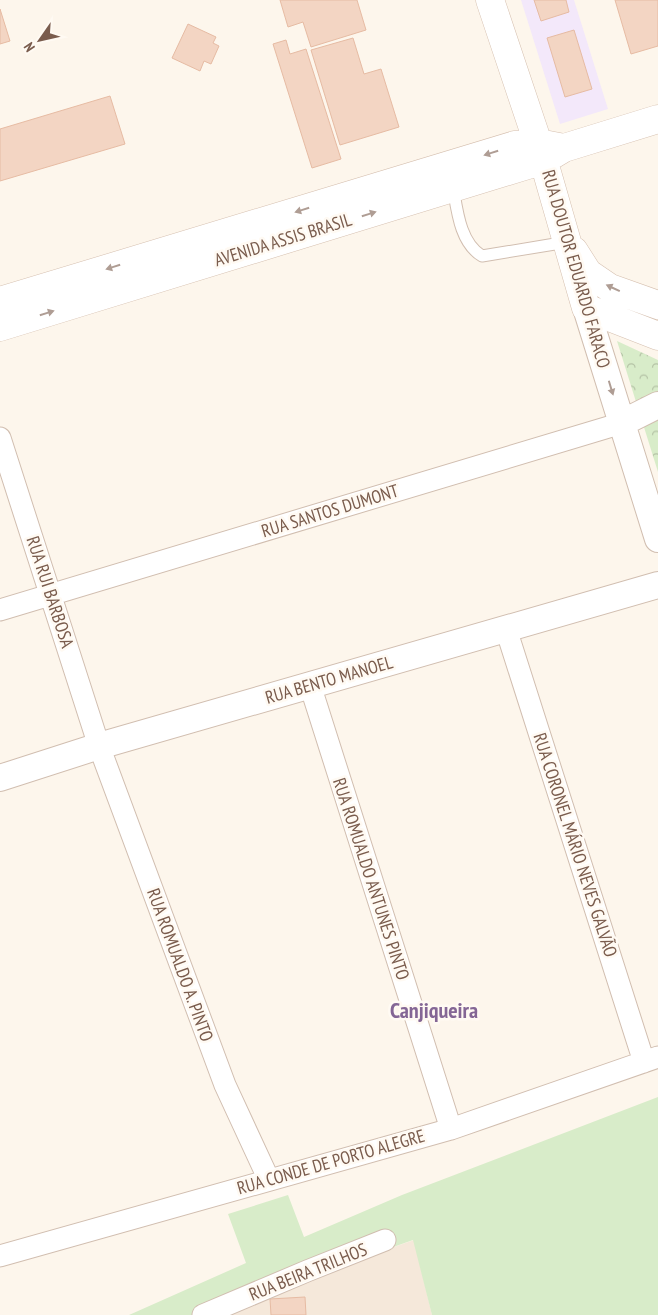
<svg xmlns="http://www.w3.org/2000/svg" width="658" height="1315" viewBox="0 0 658 1315" font-family="'PT Sans Narrow',sans-serif">
  <style>
    .residential { fill: #f5e8da }
    .education { fill: #f3e8fa }
    .grass { fill: #d8ecc9 }
    .park { fill: url(#park-crowns) }
    .building { fill: #f3d5c3; stroke: #e6bba3 }
    .lines { fill: none; stroke-linecap: round; stroke-linejoin: round }
    .service-casing { stroke: #d1beb0; stroke-width: 13 }
    .minor-casing { stroke: #d1beb0; stroke-width: 23 }
    .tertiary-casing { stroke: #d1beb0; stroke-width: 28 }
    .secondary-casing { stroke: #d6c0b0; stroke-width: 29 }
    .service { stroke: #fff; stroke-width: 11 }
    .minor { stroke: #fff; stroke-width: 21 }
    .tertiary { stroke: #fff; stroke-width: 26 }
    .secondary { stroke: #fff; stroke-width: 28 }
    .oneway { fill: #af9d94 }
    .labels { text-anchor: middle; stroke-width: 5; stroke-linejoin: round; paint-order: stroke }
    .street-label { font-size: 18px; fill: #7a5c4d; stroke: #fffaf3 }
    .district-label { font-size: 22px; font-weight: bold; fill: #846695; stroke: #fffaf3 }
  </style>
  <defs>
    <pattern id="park-crowns" width="20" height="18" patternUnits="userSpaceOnUse" patternTransform="scale(1.25)"><rect width="20" height="18" fill="#d8ecc9"/><path d="M2 6a3 3 0 1 1 6 0M12 15a3 3 0 1 1 6 0" fill="none" stroke="#b4c2a5"/></pattern>
  </defs>
  <rect width="100%" height="100%" fill="#fdf6ec"/>
  <path class="residential" d="M414,1240l18,75h-205l113,-49z"/>
  <path class="education" d="M521,0h53l34,109 -48,15z"/>
  <path class="grass" d="M658,1097v218h-226l-19,-75 -73,26 -113,49h-98l117,-52 -18,-49 60,-19 16,42 98,-42z"/>
  <path class="park" d="M617,341l41,19v112z"/>
  <path class="building" d="M280,0h77l9,30 -55,17 -8,-25 -15,5z
    M534,0h32l3,12 -28,9z
    M615,0h43v46l-27,8z
    M0,9l10,32 -10,3z
    M188,24l28,13 -3,6 6,3 -8,18 -7,-3 -4,10 -28,-13z
    M574,30l18,59 -27,8 -18,-59z
    M353,38l11,36 17,-5 18,58 -59,18 -29,-95z
    M286,40l4,14 16,-5 35,110 -29,9 -39,-124z
    M110,96l15,48 -125,37v-52z
    M305,1297l1,18h-35l-1,-16z"/>
  <g class="lines">
    <g class="service-casing">
      <path id="service" d="M453,187c4,23 7,56 29,69l85,-14"/>
    </g>
    <g class="minor-casing">
      <path id="minor" d="M0,438l99,308 126,339 44,95
        M0,610l622,-187
        M506,629l138,433
        M310,685l141,444
        M0,1256l451,-127 207,-72
        M203,1315l104,-44 78,-31"/>
    </g>
    <g class="tertiary-casing">
      <path id="tertiary" d="M586,308l72,231
        M622,423l36,-18
        M0,778l99,-32 559,-161"/>
    </g>
    <g class="secondary-casing">
      <path id="secondary" d="M490,0l52,155 44,153 72,28
        M574,251l14,22 22,15 48,17
        M0,301l515,-156 23,-2 26,5
        M0,327l544,-167 20,-12 94,-29"/>
    </g>
    <use href="#service" class="service"/>
    <use href="#minor" class="minor"/>
    <use href="#tertiary" class="tertiary"/>
    <use href="#secondary" class="secondary"/>
  </g>
  <defs><path id="oneway-solid" d="M-6-.8H1V-3.2L6.5 0L1 3.2V.8H-6Z" transform="scale(1.25)"/></defs>
  <g class="oneway">
    <use href="#oneway-solid" transform="translate(491 153) rotate(163)"/>
    <use href="#oneway-solid" transform="translate(302 210) rotate(163)"/>
    <use href="#oneway-solid" transform="translate(369 214) rotate(-17)"/>
    <use href="#oneway-solid" transform="translate(113 267) rotate(163)"/>
    <use href="#oneway-solid" transform="translate(613 288) rotate(-155)"/>
    <use href="#oneway-solid" transform="translate(47 313) rotate(-17)"/>
    <use href="#oneway-solid" transform="translate(611 388) rotate(73)"/>
  </g>
  <g class="labels">
    <g class="street-label">
      <text transform="translate(283 240) rotate(-17)" y="6">AVENIDA ASSIS BRASIL</text>
      <text transform="translate(576 269) rotate(74)" y="6">RUA DOUTOR EDUARDO FARACO</text>
      <text transform="translate(330 511) rotate(-17)" y="6">RUA SANTOS DUMONT</text>
      <text transform="translate(50 592) rotate(72)" y="6">RUA RUI BARBOSA</text>
      <text transform="translate(329 680) rotate(-16)" y="6">RUA BENTO MANOEL</text>
      <text transform="translate(575 845) rotate(72)" y="6">RUA CORONEL MÁRIO NEVES GALVÃO</text>
      <text transform="translate(371 879) rotate(72)" y="6">RUA ROMUALDO ANTUNES PINTO</text>
      <text transform="translate(180 965) rotate(70)" y="6">RUA ROMUALDO A. PINTO</text>
      <text transform="translate(331 1162) rotate(-16)" y="6">RUA CONDE DE PORTO ALEGRE</text>
      <text transform="translate(308 1272) rotate(-22)" y="6">RUA BEIRA TRILHOS</text>
    </g>
    <g class="district-label">
      <text x="434" y="1018">Canjiqueira</text>
    </g>
  </g>
  <g transform="translate(40 40) rotate(236)" stroke="#fffaf3" stroke-width="4" paint-order="stroke">
  <path d="M0-4L9 19L0 12L-9 19Z" fill="#7a5c4d"/>
  <text y="-8" font-size="14" font-weight="bold" text-anchor="middle" fill="#7a5c4d">N</text>
  </g>
</svg>
